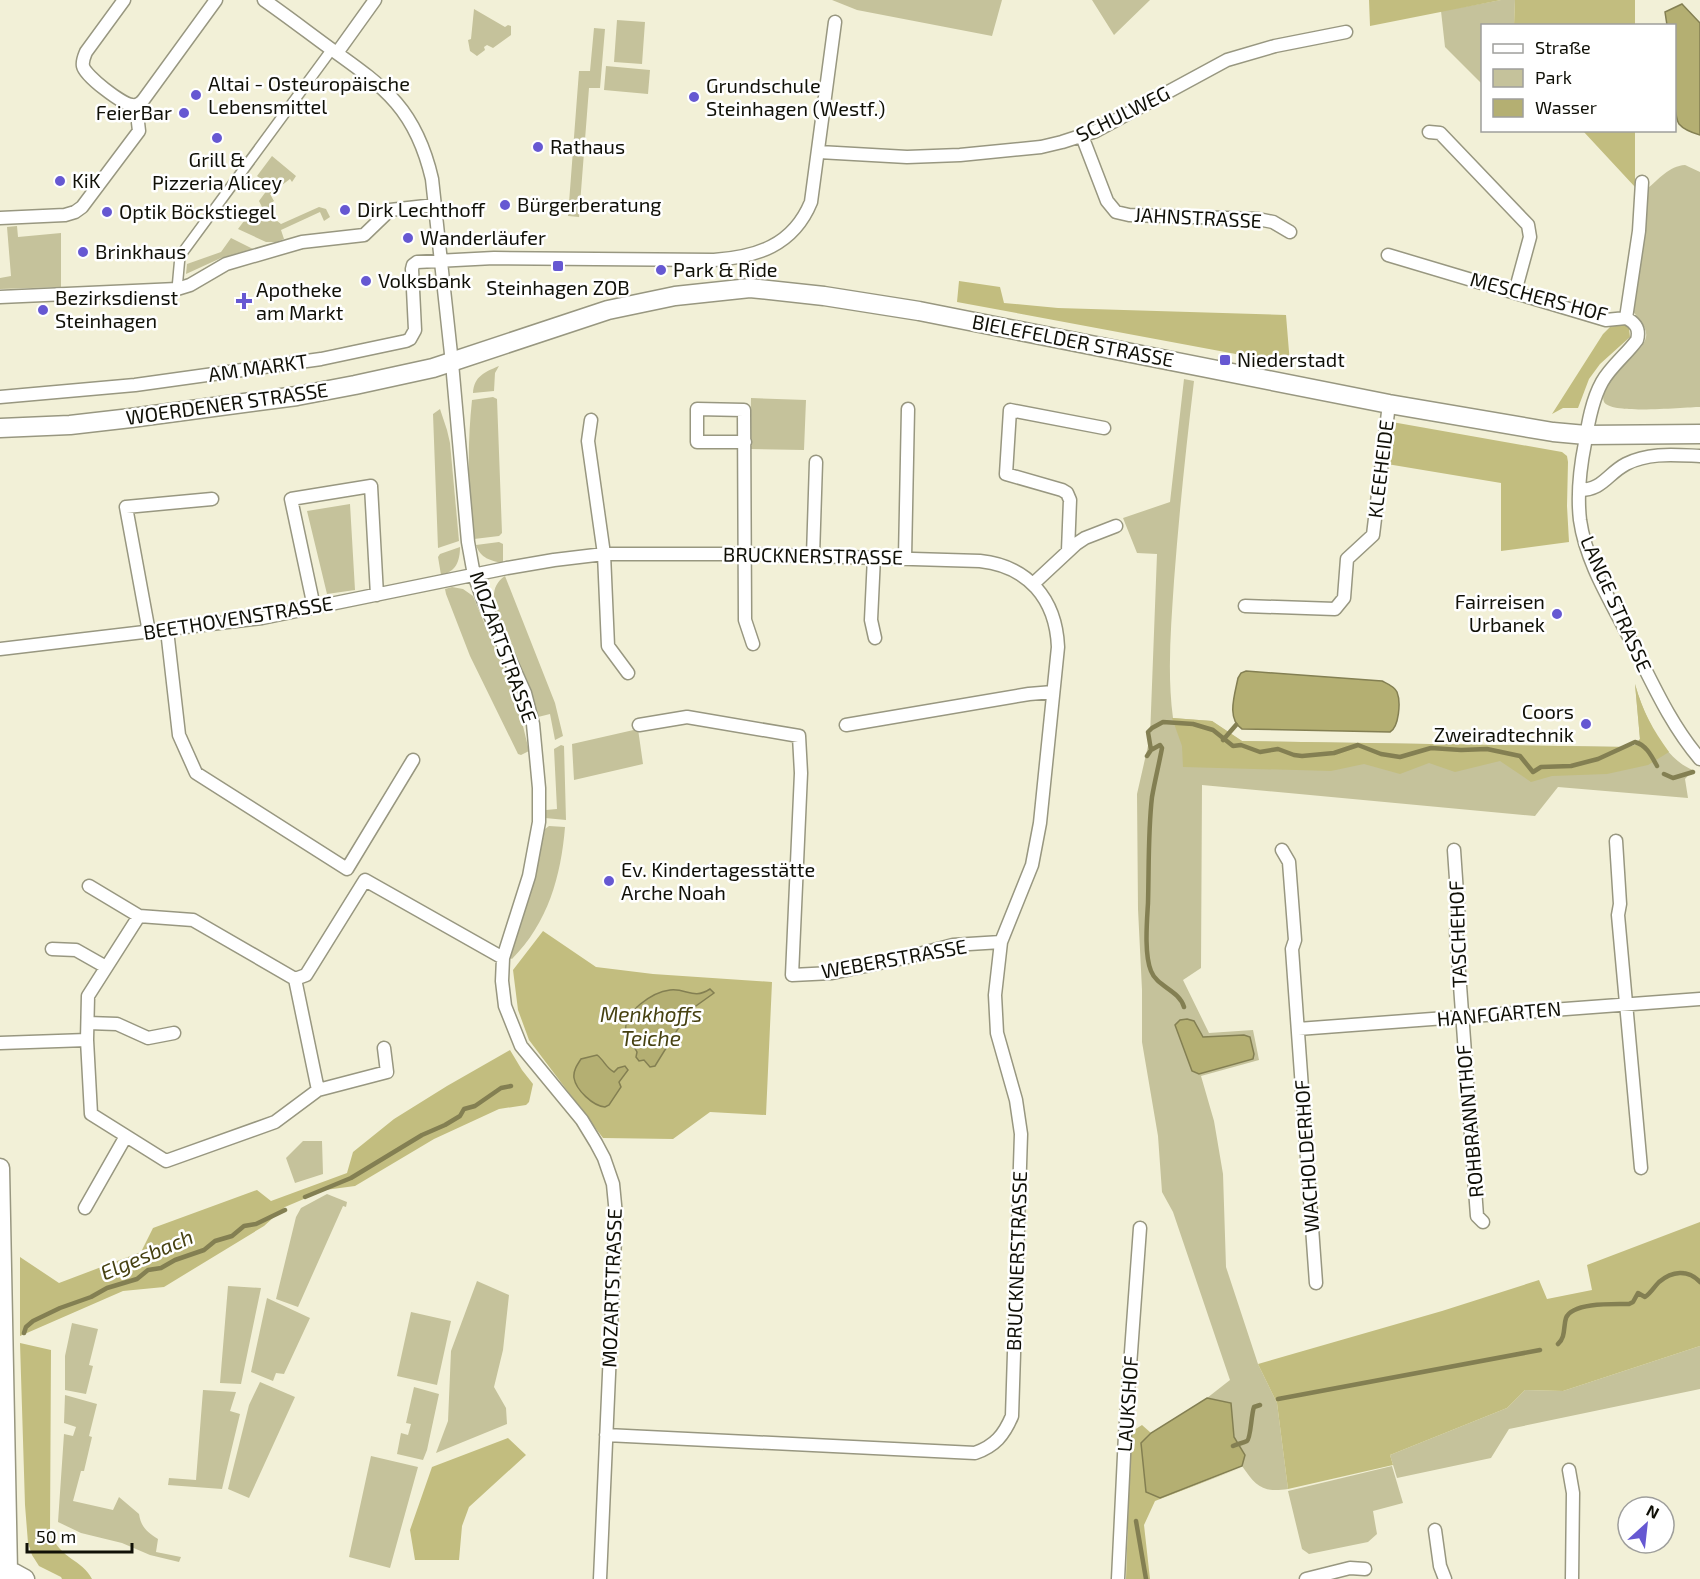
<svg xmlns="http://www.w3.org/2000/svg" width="1700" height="1579" viewBox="0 0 1700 1579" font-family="'Exo 2',sans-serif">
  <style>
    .green { fill: #c5c29b }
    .forest { fill: #c2bd7f; fill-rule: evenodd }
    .water { fill: #b4af72; stroke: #837f52; stroke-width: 1.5 }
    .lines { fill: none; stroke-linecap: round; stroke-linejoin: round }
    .stream { stroke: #837f52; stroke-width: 4.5 }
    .pedestrian-casing { stroke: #989780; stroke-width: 12 }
    .minor-casing { stroke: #989780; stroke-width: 15 }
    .secondary-casing { stroke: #989780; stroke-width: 21 }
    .pedestrian { stroke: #fff; stroke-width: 9 }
    .minor { stroke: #fff; stroke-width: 12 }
    .secondary { stroke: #fff; stroke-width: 18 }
    .poi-dot { fill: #6658d2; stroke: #fff; stroke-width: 2 }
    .labels { text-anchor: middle; stroke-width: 5; stroke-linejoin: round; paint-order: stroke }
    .poi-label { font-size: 20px; fill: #101007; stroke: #fff; text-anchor: start }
    .street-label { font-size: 20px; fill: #101007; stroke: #fff }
    .water-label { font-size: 21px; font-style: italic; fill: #464111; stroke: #fff }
  </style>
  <rect width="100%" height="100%" fill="#f2f0d7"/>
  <path class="green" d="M832,0h170l-10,36 -135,-26z
    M1092,0h58l-36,35z
    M1501,0h14l-1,25 -32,1v58l-37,-37 -4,-36z
    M474,9l31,18 3,-2 3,1v9l-18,13 -6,-3 -3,2 1,3 -8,6 -7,-5 -2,-11 3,-1z
    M617,20l28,2 -3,42 -28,-2z
    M594,28l11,1 -5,59h-11l-10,129 -11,-1 11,-145h11z
    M606,66l44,4 -2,24 -44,-4z
    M272,156l24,20 -4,6 -2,-3 -20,15 4,7 -3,2 5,8 -4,6 9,7 38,-17 7,2 4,8 -6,4 -4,-9 -39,18 3,9 -8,3h-10l-28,-13 6,-8 12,1 6,-7v-8l-3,-6 11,-15 -13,-10z
    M1685,165l15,7v235c-16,0 -89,8 -96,-5 -5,-11 15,-33 21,-40 7,-7 19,-14 21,-25 2,-11 -10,-19 -14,-28l14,-90 1,-30c12,-10 22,-23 38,-24z
    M17,226l1,11 43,-4v54l-61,2v-11l11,-2 -4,-49z
    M231,238l22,11 -32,9 -35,16 1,-10 34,-12z
    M499,366l-4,7 -1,18 -21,2c1,-17 12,-21 26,-27z
    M1184,379l10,2c-8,67 -15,133 -20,200 -3,46 -7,92 -1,137l39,3 30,20 386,6 7,-2 5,-6 -5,-55c8,29 28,75 58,86l-8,9 3,19 -130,-11 -23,29 -333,-31 -1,183 -18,12 26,53 44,-3 6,30 -58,16 13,45 9,53 3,93 32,97 19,39 11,86c-26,4 -32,-3 -46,-23l3,-11 -11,-18 -3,-34 -24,-5 23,-18 -57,-168 -11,-20 -4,-56 -16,-94v-52l-4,-81 -1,-115 13,-57 7,-183 -20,-1 -14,-35 47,-16z
    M493,397l4,2 5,134 -3,3 -25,3c-6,-47 -7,-92 -2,-139z
    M751,398l55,2 -2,50 -54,-1z
    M440,409l7,21 3,13 9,98 -21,7 -5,-134z
    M350,504l5,86 -28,4 -20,-83z
    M499,542l4,2v19c-12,-2 -23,-5 -27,-18z
    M460,547c0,14 -4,25 -19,28l-3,-18 2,-3z
    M505,576l50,127 8,33 -8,4 -5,-26 -12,3 -8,-27 -34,-81c-4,-13 -3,-25 9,-33z
    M452,587l11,2 10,7 44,105 12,50 -8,4 -3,-1 -48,-98 -24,-62 -1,-5z
    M638,729l5,35 -69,16 -2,-36z
    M561,745l3,1 2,74 -21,-2 1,-8 11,-1 -3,-60z
    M549,826l16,1c-4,49 -17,96 -53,132l-2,-1c10,-44 27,-85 35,-129z
    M303,1141h19l1,33 -28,9 -9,-25z
    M327,1194l20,8 -1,5 -3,-1 -45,101 -22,-8 20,-82 5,-9z
    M477,1281l32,14 -6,55 -9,37 12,21 1,16 -71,29 12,-32 3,-70z
    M228,1286l33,2 -20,96 -21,-1z
    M267,1298l43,20 -26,56 -8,-1 -3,8 -22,-9z
    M411,1312l40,9 -14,64 -40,-9z
    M72,1323l26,6 -9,36 4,1 -7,28 -21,-4v-34z
    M1700,1346v43l-191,40 -18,29 -94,20 -7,-23 117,-47 18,-18 38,1z
    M260,1382l35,15 -46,101 -21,-9 21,-84z
    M414,1387l25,7 -12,56 -4,10 -26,-6 4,-21 7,2 3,-11 -5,-1z
    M203,1390l33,2 -6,19 10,3 -18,75 -54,-4 1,-7 27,2z
    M65,1395l32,9 -8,32 3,1 -8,34h-3l-8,30 40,9 6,-13 20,17c2,13 8,18 19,25l-2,13 25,5 -2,5 -29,-7 -28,-12 -41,-10 -23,-11 6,-88 9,2 3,-9 -12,-4z
    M371,1456l47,11 -28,101 -41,-11z
    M1392,1466l11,37 -30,8 4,23 -9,8 -59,12 -7,-5 -14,-58z"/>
  <path class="forest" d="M1369,0h132l-131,26z
    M1515,0h120v25h-121z
    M1583,131h52v56z
    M959,281l41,6 4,16 54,5 228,7 4,49 -333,-62z
    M1621,324l5,1 3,3 1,9 -30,27 -11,15 -11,29h-15l-11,6 51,-80 7,-7z
    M1392,422l170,30 5,4 1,6 -1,44 2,36 -68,9v-68l-114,-19z
    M1635,684c7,26 18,46 34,68l-21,13 -41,9 -55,2 -21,6 -31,-21 -45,11 -26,-9 -29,11 -36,-10 -33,7 -148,-4 -1,-21 -10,-28 40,3 30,20 386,6 7,-2 5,-6z
    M543,931l53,36 57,7 119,8 -6,133 -56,-3 -37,27 -70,-1 -74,-98 -11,-30 -5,-40zM710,989l-21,22 -34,55 -19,-9 2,-5 -5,-43c11,-6 23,-15 35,-18 16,-4 25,10 42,-2z
    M510,1050l12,20 11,14 -4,18 -3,3 -27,4 -65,30 -79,47 -30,4 -40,17 -21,19 -100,61 -41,4 -103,45v-79l39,26 82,-31 12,-24 104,-38 14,11 76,-28 6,-21 41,-33 53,-33z
    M1700,1222v124l-137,45 -38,-1 -18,18 -117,47 3,10 -105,24 -11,-86 -19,-39 184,-53 97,-31 8,19 45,-9 -5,-25z
    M20,1343l31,7 -1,183c11,27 32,26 42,46h-30l-1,-2 -22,-11 -7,-11 -4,-12 -3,-38z
    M1142,1425l9,8 -10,10 19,55 83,-31 -88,34 -11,24 6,54h-24l5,-147z
    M508,1438l18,17 -57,52 -7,19 -3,34h-44l-5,-30 22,-63z"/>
  <path class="water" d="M1682,4l18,19v112c-7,-2 -16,-5 -21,-11 -8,-12 -5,-80 -5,-98l-7,-1 -2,-13z
    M1246,671l136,10c6,3 12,5 15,11 4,10 2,35 -7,40l-148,-3c-16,-10 -7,-35 -4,-51l3,-5z
    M710,989l4,4 -25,18 -34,55 -5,1 -6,-7 -5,1 -3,-4 1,-5c-3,-6 -10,-14 -11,-20 -4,-20 27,-40 44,-42 17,-2 23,10 40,-1z
    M1187,1019l7,2 9,16 41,-2 6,2 4,17 -1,5 -54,15 -7,-3 -17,-46 5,-5z
    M597,1055c7,5 9,13 17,17l4,-4 7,-2 3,4 -9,12 2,5 -12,18 -4,2c-12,-1 -29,-17 -31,-29 -1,-7 3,-13 7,-19z
    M1207,1398l24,5 3,34 11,18 -3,11 -82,32 -14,-6 -5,-49 10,-10z"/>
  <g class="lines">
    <path class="stream" d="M1223,740l13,-15
      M1151,750l9,-5 2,3c-3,16 -7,32 -10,49 -4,34 -3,71 -4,106 -1,18 -4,51 3,68 6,16 28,19 33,36
      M1147,756l4,-6 -3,-18 4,-4 11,-6 30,2 20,6 20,16 8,-1 19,7 18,-3 16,6 8,1 32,-3 24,-8 23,9 19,3 31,-9 30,2 26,-1 33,7 13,16 8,-5 30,-1 27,-7 37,-17c11,3 16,13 22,24
      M1664,774l9,4 20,-6
      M305,1197l46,-19 71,-43 23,-10 15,-9 4,-7 11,-3 26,-18 10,-2
      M24,1333l2,-6 7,-6 27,-13 31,-11 16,-9 30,-9 11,-9 13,-2 14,-8 29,-10 11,-9 17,-5 12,-10 12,-2 29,-14
      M1558,1344c8,-7 5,-17 8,-26 6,-16 49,-14 63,-14l4,-2 5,-9 7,4c6,-4 9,-10 14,-15 13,-11 29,-13 41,0
      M1278,1399l262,-49
      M1233,1446c4,-2 10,-3 14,-5 4,-3 4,-26 7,-34l6,-2
      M1136,1521l10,58"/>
    <g class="pedestrian-casing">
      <path id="pedestrian" d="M177,289l3,-33 152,-207"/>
    </g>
    <g class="minor-casing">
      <path id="minor" d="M124,0l-38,52c-2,5 -4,9 -3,14 2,10 39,38 49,39 5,1 9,-2 12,-6l72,-99
        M264,0c23,16 45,33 67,49 55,39 85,61 101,130l20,184 16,179 6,33 9,25 42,93 8,31 6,64v34l-10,54 -26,82 -1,23 3,25 16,40 61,74 14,23 8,15 9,26 3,31 -16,364
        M337,53l38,-53
        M1429,132l11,1 88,92 2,12 -15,55
        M1082,136l25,65 9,11 13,3 129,4 15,3 17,10
        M819,152l88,5 53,-2 81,-8 21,-5 34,-11 131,-71 48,-14 71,-14
        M0,218l65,-3 10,-3 7,-5 57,-76 -3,-26
        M1388,255l218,65 20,-2c10,5 14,11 11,22 -11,15 -26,26 -35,42 -10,18 -14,41 -17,61 -5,25 -8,51 -5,77 6,43 32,83 51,121 21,41 39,83 69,118
        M0,297l177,-8 13,-4 36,-21 76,-22 62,-7 26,-25 45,-5
        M1626,318l13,-87 3,-49
        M0,397l135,-12 186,-26 85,-18 4,-2 5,-9 -3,-61 1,-4 4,-3 77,-4 220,2c42,-3 79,-14 97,-58l24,-180
        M591,420l-3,21 16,113 4,92 20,27
        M745,442h-48v-33l47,1 1,210 8,24
        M1579,490c24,0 28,-16 47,-26 23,-12 50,-9 74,-8
        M1068,551l2,-51 -3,-7 -5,-3 -56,-16 4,-64 94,18
        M813,556l3,-94
        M874,557l-3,63 4,18
        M905,558l3,-149
        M1033,584l43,-40 9,-6 31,-12
        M1245,606l90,3 9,-11 3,-39 26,-24 16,-131
        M314,607l-23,-108 80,-13 6,109
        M167,630l12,105 17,38 151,96 66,-109
        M149,632l-23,-125 86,-8
        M0,649l262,-31 245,-50 47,-8 50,-6h141l235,7c48,5 76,38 78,86l-18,176 -8,42 -31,77 -6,53 2,38 19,67 5,34 -9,282c-8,19 -17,30 -37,37l-369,-18
        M639,725l48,-8 112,19 2,37 -9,202 40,-2 72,-15 49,-13 48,-3
        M846,725l183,-31 24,-2
        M1616,841l4,63 -2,11 23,253
        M1282,850l7,12 6,78 -3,9 24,334
        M1454,850l5,72 -3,9 21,285 6,6
        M89,886l50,30 54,4 102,59
        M52,949l24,1 30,17
        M88,1023l29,1 31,14 26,-5
        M1298,1029l402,-30
        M87,1040l1,-44 51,-80
        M0,1043l87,-3 4,74 75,47 109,-39 43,-32
        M384,1048l3,24 -69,18 -23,-111 11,-4 59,-95 138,78
        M85,1208l41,-72
        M1569,1470l4,23 -1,86
        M1435,1530l5,36 5,13
        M1118,1579l7,-144 15,-207
        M1306,1579l44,-11 15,1"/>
    </g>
    <g class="secondary-casing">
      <path id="secondary" d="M0,428l70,-3 61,-7 166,-22 58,-11 78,-17 175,-58 67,-14 75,-8 74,8 95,15 470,93 164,28 33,3 114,-1
        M0,1168l8,404
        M0,1574l14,-1 11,6"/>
    </g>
    <use href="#pedestrian" class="pedestrian"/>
    <use href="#minor" class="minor"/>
    <use href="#secondary" class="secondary"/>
  </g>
  <g class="poi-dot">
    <circle cx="196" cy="95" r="6"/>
    <circle cx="694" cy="97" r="6"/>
    <circle cx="184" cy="113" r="6"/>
    <circle cx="217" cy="138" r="6"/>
    <circle cx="538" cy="147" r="6"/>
    <circle cx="60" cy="181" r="6"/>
    <circle cx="505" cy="205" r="6"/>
    <circle cx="345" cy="210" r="6"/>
    <circle cx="107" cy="212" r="6"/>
    <circle cx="408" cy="238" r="6"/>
    <circle cx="83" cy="252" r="6"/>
    <rect x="552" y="260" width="12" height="12" rx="3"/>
    <circle cx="661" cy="270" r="6"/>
    <circle cx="366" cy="281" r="6"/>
    <path d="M241 292h6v6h6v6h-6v6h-6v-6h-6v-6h6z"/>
    <circle cx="43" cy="310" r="6"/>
    <rect x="1219" y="354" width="12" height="12" rx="3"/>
    <circle cx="1557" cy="614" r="6"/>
    <circle cx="1586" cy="724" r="6"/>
    <circle cx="609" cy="881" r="6"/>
  </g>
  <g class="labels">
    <g class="poi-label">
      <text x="208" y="91">Altai - Osteuropäische<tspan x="208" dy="23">Lebensmittel</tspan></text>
      <text x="706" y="93">Grundschule<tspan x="706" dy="23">Steinhagen (Westf.)</tspan></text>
      <text x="172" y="120" text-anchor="end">FeierBar</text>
      <text x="550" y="154">Rathaus</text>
      <text x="217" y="167" text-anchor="middle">Grill &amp;<tspan x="217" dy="23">Pizzeria Alicey</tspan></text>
      <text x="72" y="188">KiK</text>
      <text x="517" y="212">Bürgerberatung</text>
      <text x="357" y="217">Dirk Lechthoff</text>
      <text x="119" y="219">Optik Böckstiegel</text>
      <text x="420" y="245">Wanderläufer</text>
      <text x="95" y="259">Brinkhaus</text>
      <text x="673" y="277">Park &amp; Ride</text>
      <text x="378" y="288">Volksbank</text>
      <text x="558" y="295" text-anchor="middle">Steinhagen ZOB</text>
      <text x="256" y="297">Apotheke<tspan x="256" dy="23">am Markt</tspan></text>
      <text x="55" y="305">Bezirksdienst<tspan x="55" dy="23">Steinhagen</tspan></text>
      <text x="1237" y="367">Niederstadt</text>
      <text x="1545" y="609" text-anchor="end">Fairreisen<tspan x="1545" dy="23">Urbanek</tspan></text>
      <text x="1574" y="719" text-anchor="end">Coors<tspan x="1574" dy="23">Zweiradtechnik</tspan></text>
      <text x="621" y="877">Ev. Kindertagesstätte<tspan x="621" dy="23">Arche Noah</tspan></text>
    </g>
    <g class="street-label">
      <text transform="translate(1123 114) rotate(-26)" y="7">SCHULWEG</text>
      <text transform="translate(1198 218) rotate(3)" y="7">JAHNSTRASSE</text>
      <text transform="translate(1539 297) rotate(15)" y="7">MESCHERS HOF</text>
      <text transform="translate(1073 341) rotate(11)" y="7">BIELEFELDER STRASSE</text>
      <text transform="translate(258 368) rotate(-8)" y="7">AM MARKT</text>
      <text transform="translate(227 404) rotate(-8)" y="7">WOERDENER STRASSE</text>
      <text transform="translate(1381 469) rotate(-83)" y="7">KLEEHEIDE</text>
      <text transform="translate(813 556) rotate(1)" y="7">BRUCKNERSTRASSE</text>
      <text transform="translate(1616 604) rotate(66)" y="7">LANGE STRASSE</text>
      <text transform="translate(238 618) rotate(-9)" y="7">BEETHOVENSTRASSE</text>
      <text transform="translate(503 647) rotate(70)" y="7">MOZARTSTRASSE</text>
      <text transform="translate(1458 934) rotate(-92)" y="7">TASCHEHOF</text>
      <text transform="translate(894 959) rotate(-10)" y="7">WEBERSTRASSE</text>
      <text transform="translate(1499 1014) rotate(-5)" y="7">HANFGARTEN</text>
      <text transform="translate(1470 1121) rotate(-95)" y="7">ROHBRANNTHOF</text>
      <text transform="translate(1307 1156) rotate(-94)" y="7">WACHOLDERHOF</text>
      <text transform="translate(1017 1261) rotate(-88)" y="7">BRUCKNERSTRASSE</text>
      <text transform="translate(612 1288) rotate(-88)" y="7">MOZARTSTRASSE</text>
      <text transform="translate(1128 1404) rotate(-86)" y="7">LAUKSHOF</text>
    </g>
    <g class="water-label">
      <text x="651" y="1022">Menkhoffs<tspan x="651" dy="24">Teiche</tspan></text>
      <text transform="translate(147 1255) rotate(-23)" y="7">Elgesbach</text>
    </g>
  </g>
  <rect x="1481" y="24" width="195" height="108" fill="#ffffff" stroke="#9f9f9c" stroke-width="1.5"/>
  <rect x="1493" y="44" width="30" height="9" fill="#ffffff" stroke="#9f9f9c" stroke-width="1.5"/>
  <text x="1535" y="54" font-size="18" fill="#101007">Straße</text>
  <rect x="1493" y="69" width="30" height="18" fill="#c5c29b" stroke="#9f9f9c" stroke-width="1.5"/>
  <text x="1535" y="84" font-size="18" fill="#101007">Park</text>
  <rect x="1493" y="99" width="30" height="18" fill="#b4af72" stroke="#9f9f9c" stroke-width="1.5"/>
  <text x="1535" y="114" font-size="18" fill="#101007">Wasser</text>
  <g transform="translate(1646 1525) rotate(27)"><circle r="28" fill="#ffffff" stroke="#9f9f9c" stroke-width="1.5"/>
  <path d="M0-4.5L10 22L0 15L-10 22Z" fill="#6658d2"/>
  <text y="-9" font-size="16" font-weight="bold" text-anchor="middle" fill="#101007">N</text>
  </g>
  <path d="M27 1543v9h105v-9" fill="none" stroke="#101007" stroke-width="3"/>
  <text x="36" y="1543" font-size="18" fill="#101007" stroke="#ffffff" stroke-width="4.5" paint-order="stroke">50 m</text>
</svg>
